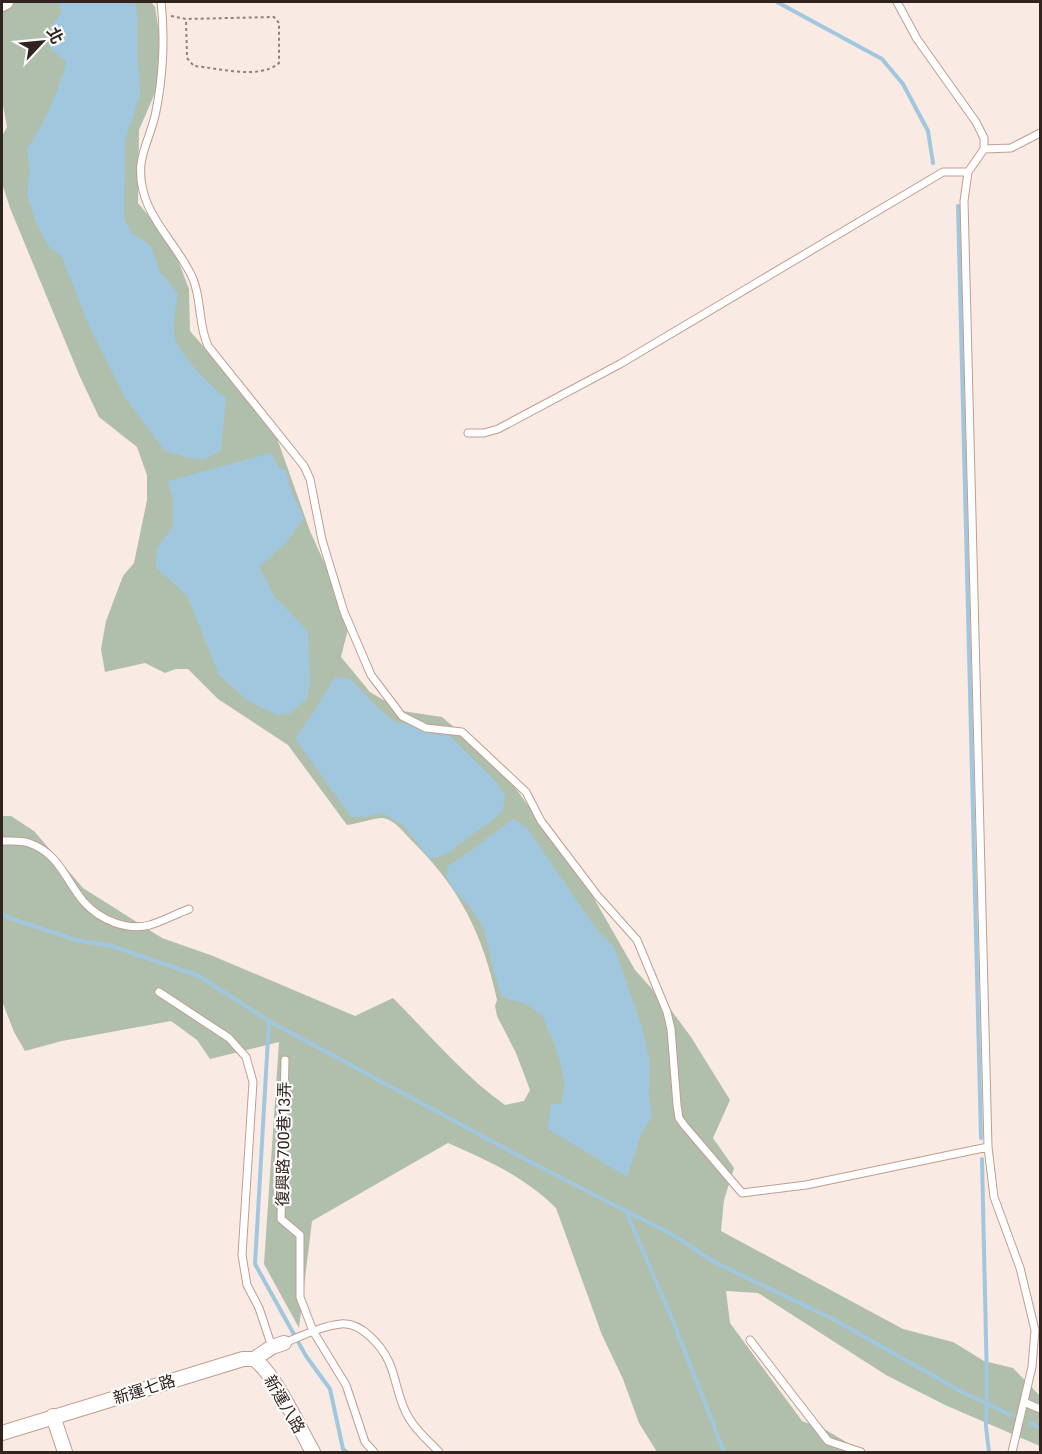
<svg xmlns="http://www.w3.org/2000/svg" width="1042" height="1454" viewBox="0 0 1042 1454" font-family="Roboto,'Noto Sans TC',sans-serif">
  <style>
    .green { fill: #afbfac }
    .water { fill: #a0c7de }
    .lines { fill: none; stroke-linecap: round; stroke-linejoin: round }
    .stream { stroke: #a0c7de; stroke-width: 4 }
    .lane-casing { stroke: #c29d8e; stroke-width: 9 }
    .street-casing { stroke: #c29d8e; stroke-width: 16 }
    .path { stroke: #90817b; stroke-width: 2; stroke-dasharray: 3 3; stroke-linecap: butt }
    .lane { stroke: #fff; stroke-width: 7 }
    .street { stroke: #fff; stroke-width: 14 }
    .labels { text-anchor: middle; stroke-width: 4.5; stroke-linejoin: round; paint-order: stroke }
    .street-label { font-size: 16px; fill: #31231e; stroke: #fbfbfb }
  </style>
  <rect width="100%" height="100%" fill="#faeae4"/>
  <path class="green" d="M2,2h149l4,5 8,50 -5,29 -19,44 -1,73 34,41 17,45 1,42 83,96 37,104 33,73 5,25 -7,28 29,35 32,19 40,6 56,47 90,124 47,82 36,40 20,27 39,63 -17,38 21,30 -10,32 -3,31 182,98 50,13 31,19 29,7 27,28v50l-95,-41 -59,-30 -128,-82 -32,-2 4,32 72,98 24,9 25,15 7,7h-201l-18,-29 -16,-44 -21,-44 -46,-127c-31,-31 -69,-48 -108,-65l-136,78 -13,107 -35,-64 15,-222 -69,17 -13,-19 -26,-19 -109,20 -37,10 -11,-19 -12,-31v-185h9l23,15 49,57 79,50 51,18 142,60 38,-18c36,36 70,77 112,107l19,-4 6,-11 -14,-37 -19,-37 -2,-10 2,-6c-14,-65 -37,-112 -85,-159 -8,-8 -17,-21 -29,-23 -6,-1 -27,6 -36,7l-59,-80 -70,-46 -30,-30h-12l-11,4 -20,-10 -40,9 -4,-23 5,-28 17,-45 11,-13 13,-63v-25l-10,-28 -38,-30 -19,-40 -70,-169 -8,-25v-47l5,-9 -5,-27z"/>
  <path class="water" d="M58,2h77l3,17 -1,29 3,47 -15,46 -1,78 8,14 19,13 9,26 18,22c-2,12 -5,25 -4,38 0,18 37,55 52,66l-5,53 -18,9 -17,-3 -21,-6 -40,-53 -36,-72 -27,-69 -13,-10 -13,-24 -9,-29 3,-24 -3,-21c18,-27 31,-56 39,-87l-17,-15 3,-22 10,-13z
    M271,453l8,14 7,4 5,19 13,29 -18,24 -27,24 15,29 34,35 2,53 -3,15 -18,15 -12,1 -29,-14 -29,-26 -31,-77 -11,-12 -21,-18 1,-20 16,-21v-28l-5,-18z
    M335,677l15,2 30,31 15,12 47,6 53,53 10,14 -2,15 -12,12 -17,11 -29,22 -15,4 -26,-33 -22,-13 -16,4h-15l-56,-79 18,-25z
    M514,819l13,9 70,102 17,17 28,80 8,36 -1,33 3,21 -10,15 -15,45 -79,-48 3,-25h10l4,-22 -7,-28 -15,-37 -16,-13 -25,-7 -8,-24 -10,-44 -13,-21 -17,-18 -8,-14 2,-10c24,-15 43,-32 66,-47z"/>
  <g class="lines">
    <path class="stream" d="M777,2l105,57 21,25 25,47 5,32
      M958,206l23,932
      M2,914l7,4 67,22 36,6 87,30 70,45 -14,243 51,92 24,33 13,60 4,3
      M269,1021l267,144 139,71 37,25 121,58 129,73 49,23
      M982,1159l5,225 -1,43 3,25
      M626,1211l49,115 49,126
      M1030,1423l10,5"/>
    <g class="lane-casing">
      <path id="lane" d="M161,2c4,34 2,75 -5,109 -3,18 -13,36 -15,53 -5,48 36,77 52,115 9,22 5,46 15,67l96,120 6,13 12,61 22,72 27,63 31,41 24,12 36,4 64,60 15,29 56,74 40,45 30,72 4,17 6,76 2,13 5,7 58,68 64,-8 182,-38
        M897,2l20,37 59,83 8,16v11l-16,23 -4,29 24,946 6,50 26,71 15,62 -3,37 -20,85
        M984,149l27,-1 29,-15
        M468,433h16l14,-4 122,-65 323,-192h25
        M2,841c8,0 19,-1 27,2 31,11 36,37 55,59 16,18 43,29 66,23 13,-4 26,-11 39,-16
        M159,992l70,46 17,19 7,25 -11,173 5,30 12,23 13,39
        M285,1060l-4,159 19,16v62l13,34 33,54 19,57 9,10
        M750,1340l78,101 33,11
        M284,1343c18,-7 37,-17 57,-19 20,-2 40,21 48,38 8,18 9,39 20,56 8,14 20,23 30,34
        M1024,1402l16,7"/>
    </g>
    <g class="street-casing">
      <path id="street" d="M2,4l4,-2
        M254,1359c21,15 45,69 59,93
        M53,1416l12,36
        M2,1433l241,-74h11l18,-12 12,-4"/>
    </g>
    <path class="path" d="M171,16l15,3 88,-2 5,6v40c-19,17 -61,5 -85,3l-7,-8 -1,-39"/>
    <use href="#lane" class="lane"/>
    <use href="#street" class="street"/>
  </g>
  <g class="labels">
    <g class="street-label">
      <text transform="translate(283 1144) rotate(-89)" y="6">復興路700巷13弄</text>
      <text transform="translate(144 1389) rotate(-17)" y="6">新運七路</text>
      <text transform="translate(285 1404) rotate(60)" y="6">新運八路</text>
    </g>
  </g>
  <rect width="1042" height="1454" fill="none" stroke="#31231e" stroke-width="6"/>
  <g transform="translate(42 42) rotate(64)" stroke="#fbfbfb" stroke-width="4.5" paint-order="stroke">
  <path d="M0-4.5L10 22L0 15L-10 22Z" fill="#31231e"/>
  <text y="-9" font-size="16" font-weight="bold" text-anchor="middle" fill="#31231e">北</text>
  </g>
</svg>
